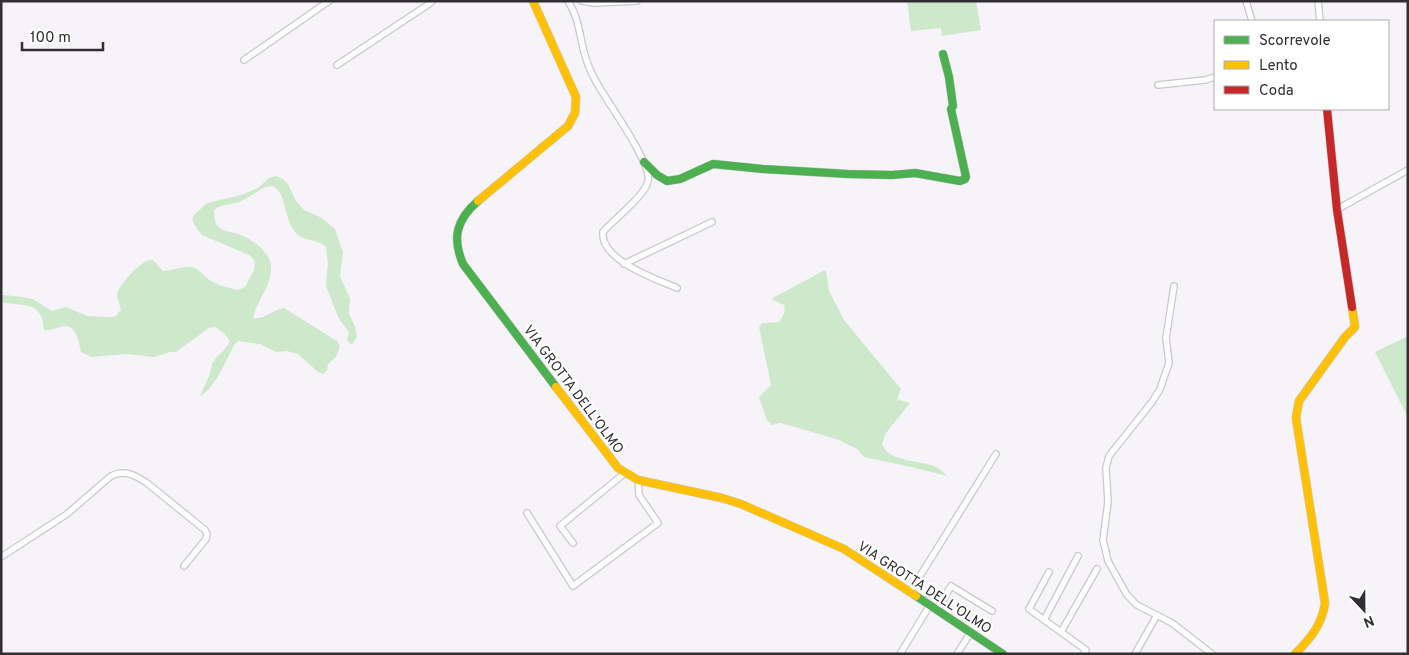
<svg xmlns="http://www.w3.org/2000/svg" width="1409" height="655" viewBox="0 0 1409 655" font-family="Overpass,sans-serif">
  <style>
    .green { fill: #cee8cb }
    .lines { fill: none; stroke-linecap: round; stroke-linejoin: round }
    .street-casing { stroke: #c9c8cb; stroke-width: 8 }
    .fast-casing { stroke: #c9c8cb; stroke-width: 9 }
    .slow-casing { stroke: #c9c8cb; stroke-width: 9 }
    .jam-casing { stroke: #c9c8cb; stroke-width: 9 }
    .street { stroke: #fefdfe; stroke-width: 5.5 }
    .fast { stroke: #4caf50; stroke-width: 8 }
    .slow { stroke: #ffc107; stroke-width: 8 }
    .jam { stroke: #c62828; stroke-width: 8 }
    .labels { text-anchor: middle; stroke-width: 4.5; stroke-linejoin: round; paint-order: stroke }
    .street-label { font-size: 14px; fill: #312f31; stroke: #fff }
  </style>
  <rect width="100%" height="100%" fill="#f6f4f8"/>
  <path class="green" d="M907,1h69l5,29 -39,6 -1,-8 -30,3z
    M276,176l7,3 5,5 8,17 8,9 16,7 15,12 8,24 -3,23 10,23 -1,15 6,12 2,11 -5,8 -5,-5 2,-7 -3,-5 -7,-9 -13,-33 2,-23 -2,-16c-9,-8 -21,-6 -28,-12 -11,-9 -12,-30 -18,-42 -2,-3 -5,-7 -9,-7 -8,0 -17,9 -24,12 -4,2 -8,4 -11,5 -8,2 -15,1 -22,7 0,5 0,11 3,15 4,7 17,7 24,10 12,5 30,18 30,32 1,19 -15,34 -18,51 10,2 20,-8 31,-10l53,33 3,5 -4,11 -8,7 -1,6 -4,4 -5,-2 -20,-18 -11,-3 -11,1 -16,-8 -22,-3 -4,4c-7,14 -20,45 -34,51l10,-22 2,-10 3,-5 8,-8 7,-9c-3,-7 -9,-12 -15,-15l-6,1 -33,24h-6l-16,5 -28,-3 -35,3 -10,-5c-2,-9 -4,-26 -16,-26 -8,1 -14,5 -21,4 -2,-31 -21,-23 -43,-28v-7l14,1 18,3 19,12 14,-4 21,9 25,1 4,-1 5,-6c-1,-5 -4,-11 -4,-15 0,-9 26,-37 35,-35 4,2 8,8 11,11 10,0 19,-5 29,-4 8,2 12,10 19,14 8,5 19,7 27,9l7,-3 9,-17 1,-8 -4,-6 -49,-21 -5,-6 -5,-10 2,-4 13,-12 34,-8 17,-7 11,-10z
    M823,271h3l3,20 15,29 57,69 -4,10 13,4 -24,30 -4,11c8,21 43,14 59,26 2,2 4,4 6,6l-36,-9 -47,-10 -7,-8 -18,-9 -47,-14 -12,-3 -8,2 -5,-5 -8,-23 12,-12 -12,-58 3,-4 17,-1c4,-5 7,-10 5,-17l-13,-6z
    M1408,336v82l-33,-66z"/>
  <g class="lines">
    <g class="street-casing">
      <path id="street" d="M568,1c11,17 11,32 16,51 3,12 10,27 17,38 10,17 51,74 47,91 -2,14 -35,39 -45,51 -3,28 53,47 74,56
        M582,1l13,2 42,-2
        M1246,1l6,20
        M1318,1l2,20
        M244,60l85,-59
        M337,65l92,-61 3,-3
        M1158,85l47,-5 10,-3
        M1337,210l8,-5 63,-35
        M624,264l88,-42
        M1174,286l-8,52 3,25 -9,26 -8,13 -43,54 -3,12 2,34 -5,38 5,21 19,34 10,10 35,18 40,31
        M527,513l46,73 85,-63 -19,-28 -1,-15
        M573,543l-13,-17 65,-53
        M1,557l66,-43 44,-38c13,-7 24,-1 36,7l58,47 2,4 -1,5 -22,27
        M1049,572l-20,37 57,41 -2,4
        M910,592l86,-138
        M937,610l14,-24 41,25
        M1044,620l34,-64
        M1061,632l36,-63
        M900,654l30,-49
        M957,654l14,-22
        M1135,654l22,-39"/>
    </g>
    <g class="fast-casing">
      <path id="fast" d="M644,162l13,13 10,6 13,-2 33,-15 50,5 85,5 44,1 23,-2 45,8 5,-2 1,-2 -15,-68 2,-3 -4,-29 -6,-23
        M478,201c-22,19 -26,37 -15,63l93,123
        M916,596l87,58"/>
    </g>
    <g class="slow-casing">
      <path id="slow" d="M478,201l90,-75 7,-13 1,-16 -43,-96
        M556,387l62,81 20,12 84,18 19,6 103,45 72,47
        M1295,654c15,-15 27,-29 30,-51l-29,-185 3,-17 46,-64 10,-10 -3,-20"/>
    </g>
    <g class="jam-casing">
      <path id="jam" d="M1327,109l10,101 15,97"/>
    </g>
    <use href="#street" class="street"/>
    <use href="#fast" class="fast"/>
    <use href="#slow" class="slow"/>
    <use href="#jam" class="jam"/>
  </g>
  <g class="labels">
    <g class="street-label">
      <text transform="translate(574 389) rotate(53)" y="5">VIA GROTTA DELL'OLMO</text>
      <text transform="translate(925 587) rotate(33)" y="5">VIA GROTTA DELL'OLMO</text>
    </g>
  </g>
  <rect width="1409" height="655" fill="none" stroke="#312f31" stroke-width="5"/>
  <rect x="1214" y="20" width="175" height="90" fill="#ffffff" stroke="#adacad"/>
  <rect x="1224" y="36" width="25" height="8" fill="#4caf50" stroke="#adacad"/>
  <text x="1259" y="45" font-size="15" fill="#312f31">Scorrevole</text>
  <rect x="1224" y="61" width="25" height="8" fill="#ffc107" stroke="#adacad"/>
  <text x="1259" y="70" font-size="15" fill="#312f31">Lento</text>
  <rect x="1224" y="86" width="25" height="8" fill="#c62828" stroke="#adacad"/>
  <text x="1259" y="95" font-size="15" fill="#312f31">Coda</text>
  <g transform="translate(1364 610) rotate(158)" stroke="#ffffff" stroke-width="4" paint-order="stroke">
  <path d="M0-4L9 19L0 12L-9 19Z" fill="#312f31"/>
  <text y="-8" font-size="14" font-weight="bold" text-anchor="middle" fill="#312f31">N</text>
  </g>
  <path d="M22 42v8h81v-8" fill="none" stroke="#312f31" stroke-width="2.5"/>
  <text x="30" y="42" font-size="15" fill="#312f31" stroke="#ffffff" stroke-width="4" paint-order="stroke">100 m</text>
</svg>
